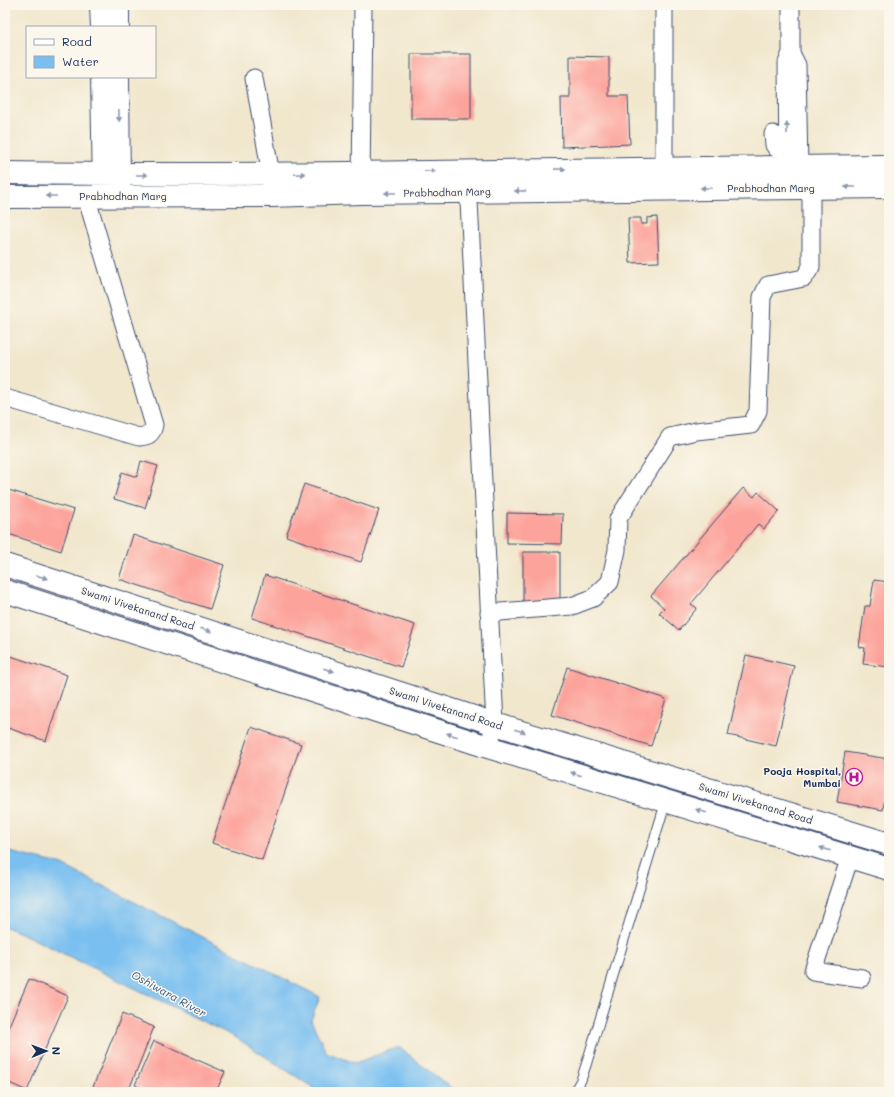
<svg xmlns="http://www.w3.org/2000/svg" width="894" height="1097" viewBox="0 0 894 1097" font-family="Mali,sans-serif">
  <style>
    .water { fill: #79bff0; stroke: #4a77a7 }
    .building { fill: #fca49c }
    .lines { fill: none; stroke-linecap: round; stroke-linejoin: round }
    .lane-casing { stroke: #3b4b6f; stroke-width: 11 }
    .street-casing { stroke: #3b4b6f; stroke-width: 19 }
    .secondary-casing { stroke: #3b4b6f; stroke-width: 24 }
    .primary-casing { stroke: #3b4b6f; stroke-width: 24 }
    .lane { stroke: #fff; stroke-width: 9 }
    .street { stroke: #fff; stroke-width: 17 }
    .secondary { stroke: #fff; stroke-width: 22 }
    .primary { stroke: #fff; stroke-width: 22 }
    .oneway { fill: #8d97ae }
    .labels { text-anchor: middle; stroke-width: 3; stroke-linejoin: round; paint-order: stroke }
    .street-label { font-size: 10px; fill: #1b2f5e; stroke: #fbf7ec }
    .poi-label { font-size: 10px; font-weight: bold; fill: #1b2f5e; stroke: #fbf7ec; text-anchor: end }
    .water-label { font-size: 11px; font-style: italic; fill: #375a8a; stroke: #fbf7ec }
  </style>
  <rect width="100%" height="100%" fill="#fbf7ec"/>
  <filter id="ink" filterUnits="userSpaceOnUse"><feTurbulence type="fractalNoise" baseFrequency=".025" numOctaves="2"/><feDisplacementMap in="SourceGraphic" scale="8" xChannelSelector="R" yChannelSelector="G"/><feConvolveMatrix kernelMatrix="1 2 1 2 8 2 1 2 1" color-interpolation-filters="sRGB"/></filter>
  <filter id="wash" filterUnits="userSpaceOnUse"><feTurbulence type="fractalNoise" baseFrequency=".012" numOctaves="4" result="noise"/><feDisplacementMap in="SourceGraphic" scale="16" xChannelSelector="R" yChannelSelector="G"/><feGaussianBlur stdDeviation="0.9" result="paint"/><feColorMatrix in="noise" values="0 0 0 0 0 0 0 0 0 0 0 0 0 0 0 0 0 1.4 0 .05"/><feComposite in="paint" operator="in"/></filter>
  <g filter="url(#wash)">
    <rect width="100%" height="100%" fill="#f1e7cd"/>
    <path class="water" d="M5,851l55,13 260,133 -9,23 15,32 29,11 44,-16 57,45h-136l-85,-55 -216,-105 -14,-5z"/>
    <g id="blocks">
      <path class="building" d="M411,54h60v65h-60z
        M570,56l39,1v39h19l2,48 -68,3 -1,-49h9z
        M657,217l2,45 -29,1 -2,-45h13v6h6v-6z
        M141,461l17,5 -13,42 -31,-9 8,-27 15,5z
        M304,484l75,26 -18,52 -75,-26z
        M743,488l11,9 4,-5 21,19 -15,18 -6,-5 -67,80 6,4 -18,22 -20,-17 5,-5 -13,-12z
        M5,489l69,21 -13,41 -56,-18z
        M507,513l56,1 -1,30 -55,-1z
        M133,535l91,30 -14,44 -91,-30z
        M523,552h37v54h-37z
        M265,575l150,50 -14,42 -149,-49z
        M874,580l15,2v85l-26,-3 2,-16 -6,-1 6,-41h5z
        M5,654l62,21 -21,66 -41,-14z
        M746,655l48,11 -18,80 -48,-11z
        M567,667l99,32 -15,47 -99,-31z
        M251,727l50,17 -39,116 -50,-17z
        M845,752l44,7v14l-6,37 -46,-8z
        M29,979l39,17 -41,95 -22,-10v-46z
        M122,1014l32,13 -26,65h-37z
        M154,1041l71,31 -9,20h-66l-15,-7z"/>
    </g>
  </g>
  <g filter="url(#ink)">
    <use href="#blocks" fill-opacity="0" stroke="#3b4b6f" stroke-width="1"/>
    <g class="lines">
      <g class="lane-casing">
        <path id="lane" d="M574,1092l7,-12 6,-18 79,-261"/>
      </g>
      <g class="street-casing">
        <path id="street" d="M664,5v175
          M791,5v48
          M254,78l17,97v11
          M773,134l1,11 2,3h12
          M788,167l-1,-104 4,-10 6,12 2,102
          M468,181l27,543 -7,23
          M361,185l2,-180
          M5,398l134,39c9,-1 13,-2 15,-12l-68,-229
          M489,613l83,-7 21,-8 17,-16 7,-32 1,-31 52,-82 26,-6 55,-6 7,-14 4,-114 6,-12 36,-7 7,-11v-90
          M850,857l-37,114 49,7"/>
      </g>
      <g class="secondary-casing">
        <path id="secondary" d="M101,5l1,22
          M118,5v22
          M102,77l2,113
          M118,77l1,113
          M5,173c295,4 589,-5 884,-7
          M5,197l266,-1 90,-3 528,-6"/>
      </g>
      <g class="primary-casing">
        <path id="primary" d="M5,565l490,159 394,120
          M5,591l483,156 401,122"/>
      </g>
      <use href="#lane" class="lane"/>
      <use href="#street" class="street"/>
      <use href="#secondary" class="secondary"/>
      <use href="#primary" class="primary"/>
    </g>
    <defs><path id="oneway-solid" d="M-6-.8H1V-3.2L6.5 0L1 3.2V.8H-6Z"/></defs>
    <g class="oneway">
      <use href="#oneway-solid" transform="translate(119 116) rotate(89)"/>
      <use href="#oneway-solid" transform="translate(787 128) rotate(-90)"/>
      <use href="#oneway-solid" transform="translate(560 169) rotate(-1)"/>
      <use href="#oneway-solid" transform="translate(430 171) rotate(-1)"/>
      <use href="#oneway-solid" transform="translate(300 174) rotate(-2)"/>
      <use href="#oneway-solid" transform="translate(142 175)"/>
      <use href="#oneway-solid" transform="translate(850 187) rotate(180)"/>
      <use href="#oneway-solid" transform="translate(706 188) rotate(180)"/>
      <use href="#oneway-solid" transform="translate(520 191) rotate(179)"/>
      <use href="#oneway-solid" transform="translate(390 193) rotate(180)"/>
      <use href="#oneway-solid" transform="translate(51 196) rotate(180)"/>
      <use href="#oneway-solid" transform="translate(42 577) rotate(18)"/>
      <use href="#oneway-solid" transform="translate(206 630) rotate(18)"/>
      <use href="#oneway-solid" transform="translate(329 670) rotate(18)"/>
      <use href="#oneway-solid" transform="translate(520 731) rotate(17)"/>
      <use href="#oneway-solid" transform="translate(452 735) rotate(-162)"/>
      <use href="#oneway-solid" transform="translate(576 774) rotate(-163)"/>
      <use href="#oneway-solid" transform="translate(701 811) rotate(-163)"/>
      <use href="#oneway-solid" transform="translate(825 849) rotate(-163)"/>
    </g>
  </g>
  <defs>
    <g id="hospital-ring" transform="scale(0.9)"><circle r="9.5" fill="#fbf7ec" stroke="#b5179e" stroke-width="1.5"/><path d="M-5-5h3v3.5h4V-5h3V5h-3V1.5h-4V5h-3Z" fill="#b5179e"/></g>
  </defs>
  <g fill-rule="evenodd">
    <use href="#hospital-ring" x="854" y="777"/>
  </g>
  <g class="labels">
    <g class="street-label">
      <text x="771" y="192">Prabhodhan Marg</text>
      <text transform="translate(447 192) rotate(-1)" y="4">Prabhodhan Marg</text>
      <text x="123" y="200">Prabhodhan Marg</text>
      <text transform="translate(138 608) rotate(18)" y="4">Swami Vivekanand Road</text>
      <text transform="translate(446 708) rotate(18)" y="4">Swami Vivekanand Road</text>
      <text transform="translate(756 803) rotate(17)" y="4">Swami Vivekanand Road</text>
    </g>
    <g class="poi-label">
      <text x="841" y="775">Pooja Hospital,<tspan x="841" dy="12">Mumbai</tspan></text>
    </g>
    <g class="water-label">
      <text transform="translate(169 994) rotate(29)" y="4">Oshiwara River</text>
    </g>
  </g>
  <rect width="894" height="1097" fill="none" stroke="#fbf7ec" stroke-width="20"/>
  <rect x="26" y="26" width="130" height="52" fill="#fbf7ec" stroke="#a1a7b3"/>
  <rect x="34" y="39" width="20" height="6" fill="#ffffff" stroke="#a1a7b3"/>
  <text x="62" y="46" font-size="12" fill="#1b2f5e">Road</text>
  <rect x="34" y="56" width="20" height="12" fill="#79bff0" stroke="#a1a7b3"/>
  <text x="62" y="66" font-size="12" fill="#1b2f5e">Water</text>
  <g transform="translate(46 1051) rotate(89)" stroke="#fbf7ec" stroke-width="3" paint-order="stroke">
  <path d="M0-3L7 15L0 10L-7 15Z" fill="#1b2f5e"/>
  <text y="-6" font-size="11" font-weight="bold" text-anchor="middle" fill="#1b2f5e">N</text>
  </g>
</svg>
